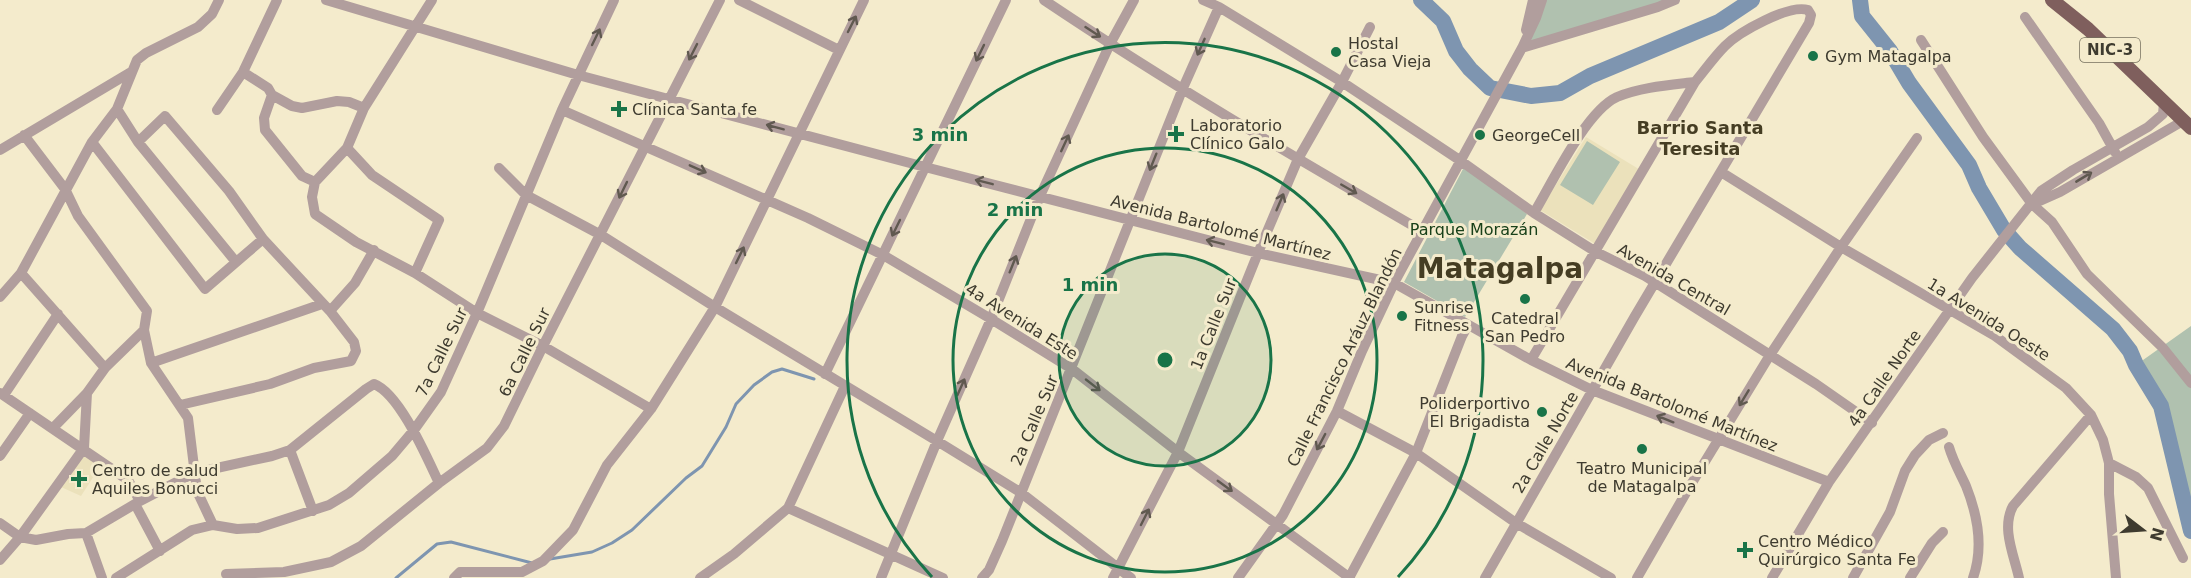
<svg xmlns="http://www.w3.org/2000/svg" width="2191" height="578" viewBox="0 0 2191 578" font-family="'DejaVu Sans',sans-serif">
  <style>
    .built { fill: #ebe1bb }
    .green { fill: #b0c1af }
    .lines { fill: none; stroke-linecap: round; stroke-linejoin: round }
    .stream { stroke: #7e95b0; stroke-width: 3 }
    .river { stroke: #7e95b0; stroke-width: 16 }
    .minor { stroke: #b19e9d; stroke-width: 10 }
    .major { stroke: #7f5f5d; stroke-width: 14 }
    .oneway { stroke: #605950 }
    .ring { fill: none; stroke: #197448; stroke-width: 3 }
    .poi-dot { fill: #197448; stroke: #f4ebcc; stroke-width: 2 }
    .labels { text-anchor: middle; stroke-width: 6; stroke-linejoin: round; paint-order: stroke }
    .shield { fill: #f4ebcc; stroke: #75705e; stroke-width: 1.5 }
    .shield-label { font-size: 15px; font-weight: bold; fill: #3e3b2f }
    .poi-label { font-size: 16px; fill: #3e3b2f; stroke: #f4ebcc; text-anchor: start }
    .street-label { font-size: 16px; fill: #3e3b2f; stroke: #f4ebcc }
    .park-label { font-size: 16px; fill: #184019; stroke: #f4ebcc }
    .neighbourhood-label { font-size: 18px; font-weight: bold; fill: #453d23; stroke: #f4ebcc }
    .town-label { font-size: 28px; font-weight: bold; fill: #453d23; stroke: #f4ebcc }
    .centre { fill: #197448; stroke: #f4ebcc; stroke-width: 3 }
    .ring-label { font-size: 18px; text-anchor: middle; font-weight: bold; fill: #197448; stroke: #f4ebcc; stroke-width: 6; stroke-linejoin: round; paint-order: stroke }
  </style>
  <rect width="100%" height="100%" fill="#f4ebcc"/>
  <path class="built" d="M1586,137l56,34 -45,74 -57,-35z
    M83,456l18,9 -20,31 -20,-9z"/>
  <path class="green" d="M1542,0h132l-152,48z
    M1587,141l33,21 -27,43 -33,-20z
    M1464,167l63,47 -62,103 -61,-35z
    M2191,326v182l-30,-102 -25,-41z"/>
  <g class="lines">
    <path class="stream" d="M550,559l42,-7 20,-9 20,-13 54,-52 16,-12 24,-39 10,-23 18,-19 18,-13 10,-3 32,10
      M396,578l41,-34 14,-2 81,21"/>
    <path class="river" d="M1421,0l22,21 13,30 14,18 20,19 41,8 29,-3 30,-17 129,-54 33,-22
      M1860,0l2,16 28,35 19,32 60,82 10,23 25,42 16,18 93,81 17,22 6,14 25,41 30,125"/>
    <path class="minor" d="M326,0l252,75 347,92 333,86 136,30 137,77 61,30 237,92
      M432,0l-68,108 -17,40 -32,34 -3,15 3,17 41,28 59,31 62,40 66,33 108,63
      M739,0l100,50
      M1044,0c122,82 250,157 378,231
      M1203,0l16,7 123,75 119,79 73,52 62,39 49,24 171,108 56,39
      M2025,17l74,106 16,29
      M1526,30l7,-30
      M1921,40l62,97 49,67 20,18 35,52 76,74 28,35
      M1522,48l136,-41 17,-7
      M243,72l25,16 4,7 20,11 10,2 35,-7 12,1 15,6
      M272,95l-8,23 1,12 37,46 13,6
      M117,109l21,33 98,120
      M217,110l26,-38 34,-72
      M562,110l246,108 75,37 108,64 81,50 106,83 172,126
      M24,135l41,54 13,27 69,95 -3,19 7,33 37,55 9,73 16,34
      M92,142l113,147 58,-50
      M138,142l27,-26 64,75 34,48 67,72 24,31 2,9 -5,10 -37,7 -44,16 -90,21
      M347,148l25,27 67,45 -24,53
      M0,150l131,-78
      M499,168l27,27 75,40 114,72 222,134 83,51 111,86
      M1721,172l120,75 154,89 71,52 25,27 12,25 6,23v31l7,84
      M2033,204l27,-12 123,-71
      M21,273l84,95
      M0,297l21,-24 71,-131 25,-33 20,-49 9,-7 52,-26 14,-13 7,-14
      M330,311l25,-28 19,-33
      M1531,360l164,-278
      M151,363l171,-59
      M825,374l181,-374
      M0,393l128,87 12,21
      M4,395l54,-81
      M1337,411l79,42 100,70 95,55
      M53,428l34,-35 18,-25 39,-38
      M1949,447c4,14 11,26 17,39 12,30 18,61 7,92
      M290,450l23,61
      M0,456l30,-43
      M2109,463l27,14 12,11 35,70
      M135,504l25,47
      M788,508l155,70
      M0,523l20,14 16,3 32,-6 18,-1 54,-32 54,-28 78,-17 18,-6 76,-61 8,-5c26,10 53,74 65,99
      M86,533l16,45
      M0,560l20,-23 64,-89 3,-55
      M226,574l58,-2 47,-10 30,-16 78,-63 48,-35 17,-22 39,-80 177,-346
      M116,578l76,-48 21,-5 24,4 21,-1 71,-23 20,-12 43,-37 22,-26 27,-38 36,-79 85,-203 52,-110
      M454,578l6,-6h62l21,-11 30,-31 34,-65 44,-56 64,-102 149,-307
      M700,578l34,-24 54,-46 57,-122
      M881,578l56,-137 54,-122 49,-123 70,-152 24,-44
      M982,578l7,-8 13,-29 181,-453 36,-81
      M1113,578l65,-126 80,-199 40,-94 44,-77 28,-55
      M1238,578l45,-63 54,-104 25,-60 32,-68 128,-235 14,-30 6,-18
      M1349,578l67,-125 46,-117 6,-11
      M1485,578l150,-262 174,-293 2,-8 -3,-5c-19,-6 -69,22 -83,36 -11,11 -20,24 -30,36 -25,3 -54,5 -78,15 -31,14 -65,86 -83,116
      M1637,578l50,-87 83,-136 71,-108 76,-109
      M1772,578l57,-96 143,-204 69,-87 32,-21 75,-43 15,-13 1,-11
      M1853,578l37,-66 15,-41 10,-16 14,-15 14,-7
      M1910,578l22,-35 11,-11
      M2019,578c-5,-23 -18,-50 -6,-72l78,-91"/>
    <path class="major" d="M2052,0l36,29 103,99"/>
  </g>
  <defs><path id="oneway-shaft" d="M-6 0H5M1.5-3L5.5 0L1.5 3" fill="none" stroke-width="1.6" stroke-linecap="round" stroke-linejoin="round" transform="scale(1.5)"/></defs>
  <g class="oneway">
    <use href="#oneway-shaft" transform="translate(852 24) rotate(-63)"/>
    <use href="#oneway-shaft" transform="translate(1093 32) rotate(33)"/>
    <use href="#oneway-shaft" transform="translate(596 37) rotate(-64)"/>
    <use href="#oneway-shaft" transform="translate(1201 47) rotate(114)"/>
    <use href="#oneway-shaft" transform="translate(693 52) rotate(117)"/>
    <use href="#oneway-shaft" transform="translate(980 53) rotate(116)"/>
    <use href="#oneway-shaft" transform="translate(775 127) rotate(-165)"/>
    <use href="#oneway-shaft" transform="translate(1065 143) rotate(-65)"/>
    <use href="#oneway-shaft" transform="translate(1153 162) rotate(112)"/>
    <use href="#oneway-shaft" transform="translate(698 169) rotate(24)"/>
    <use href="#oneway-shaft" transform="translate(2084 177) rotate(-31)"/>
    <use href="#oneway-shaft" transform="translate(984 182) rotate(-166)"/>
    <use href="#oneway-shaft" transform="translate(1349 189) rotate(30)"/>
    <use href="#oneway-shaft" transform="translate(623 190) rotate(116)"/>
    <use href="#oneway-shaft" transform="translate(1280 202) rotate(-67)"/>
    <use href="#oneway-shaft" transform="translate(896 228) rotate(116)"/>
    <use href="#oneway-shaft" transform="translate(1215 242) rotate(-166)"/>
    <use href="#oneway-shaft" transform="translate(740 255) rotate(-64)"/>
    <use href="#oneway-shaft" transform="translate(1013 264) rotate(-68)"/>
    <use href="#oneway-shaft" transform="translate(1093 385) rotate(38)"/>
    <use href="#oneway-shaft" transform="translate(961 387) rotate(-66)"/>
    <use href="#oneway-shaft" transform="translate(1744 398) rotate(121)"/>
    <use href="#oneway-shaft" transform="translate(1665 419) rotate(-158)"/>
    <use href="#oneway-shaft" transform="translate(1321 442) rotate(118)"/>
    <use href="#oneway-shaft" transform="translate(1225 486) rotate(36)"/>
    <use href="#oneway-shaft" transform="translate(1145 517) rotate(-63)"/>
  </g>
  <circle cx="1165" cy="360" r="106" fill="#197448" fill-opacity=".12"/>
  <g class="ring">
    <circle cx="1165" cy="360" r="106"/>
    <circle cx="1165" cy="360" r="212"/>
    <path d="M932 577A318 318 0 1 1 1398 577"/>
  </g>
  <g class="poi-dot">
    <circle cx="1336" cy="52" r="6"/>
    <circle cx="1813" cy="56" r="6"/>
    <path d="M616 100h6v6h6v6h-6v6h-6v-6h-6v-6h6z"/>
    <path d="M1173 125h6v6h6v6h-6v6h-6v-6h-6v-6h6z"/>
    <circle cx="1480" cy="135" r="6"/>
    <circle cx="1525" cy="299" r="6"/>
    <circle cx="1402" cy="316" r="6"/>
    <circle cx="1542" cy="412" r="6"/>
    <circle cx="1642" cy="449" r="6"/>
    <path d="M76 470h6v6h6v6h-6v6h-6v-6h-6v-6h6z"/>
    <path d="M1742 541h6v6h6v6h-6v6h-6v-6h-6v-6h6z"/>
  </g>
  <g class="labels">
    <rect class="shield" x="2080" y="38" width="60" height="24" rx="4.5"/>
    <g class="shield-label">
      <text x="2110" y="55">NIC-3</text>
    </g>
    <g class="poi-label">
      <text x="1348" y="49">Hostal<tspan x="1348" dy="18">Casa Vieja</tspan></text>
      <text x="1825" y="62">Gym Matagalpa</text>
      <text x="632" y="115">Clínica Santa fe</text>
      <text x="1190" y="131">Laboratorio<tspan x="1190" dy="18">Clínico Galo</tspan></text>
      <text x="1492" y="141">GeorgeCell</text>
      <text x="1414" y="313">Sunrise<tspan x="1414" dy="18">Fitness</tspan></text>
      <text x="1525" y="324" text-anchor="middle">Catedral<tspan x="1525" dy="18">San Pedro</tspan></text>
      <text x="1530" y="409" text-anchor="end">Poliderportivo<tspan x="1530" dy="18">El Brigadista</tspan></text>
      <text x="1642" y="474" text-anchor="middle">Teatro Municipal<tspan x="1642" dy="18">de Matagalpa</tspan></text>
      <text x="92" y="476">Centro de salud<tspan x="92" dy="18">Aquiles Bonucci</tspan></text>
      <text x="1758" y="547">Centro Médico<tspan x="1758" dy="18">Quirúrgico Santa Fe</tspan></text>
    </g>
    <g class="street-label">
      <text transform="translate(1221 227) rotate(14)" y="6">Avenida Bartolomé Martínez</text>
      <text transform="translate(1674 279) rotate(30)" y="6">Avenida Central</text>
      <text transform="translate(1989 319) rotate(32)" y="6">1a Avenida Oeste</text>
      <text transform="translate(1022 321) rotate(32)" y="6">4a Avenida Este</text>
      <text transform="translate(1213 324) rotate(-68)" y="6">1a Calle Sur</text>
      <text transform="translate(441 352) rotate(-64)" y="6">7a Calle Sur</text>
      <text transform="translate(524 352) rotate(-64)" y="6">6a Calle Sur</text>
      <text transform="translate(1344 357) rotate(-64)" y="6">Calle Francisco Aráuz Blandón</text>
      <text transform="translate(1884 378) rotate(-55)" y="6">4a Calle Norte</text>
      <text transform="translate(1672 404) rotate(22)" y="6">Avenida Bartolomé Martínez</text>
      <text transform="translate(1034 420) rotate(-67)" y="6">2a Calle Sur</text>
      <text transform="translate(1545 442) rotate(-60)" y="6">2a Calle Norte</text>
    </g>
    <g class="park-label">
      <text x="1474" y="235">Parque Morazán</text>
    </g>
    <g class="neighbourhood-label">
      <text x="1700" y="134">Barrio Santa<tspan x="1700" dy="21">Teresita</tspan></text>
    </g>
    <g class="town-label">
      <text x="1500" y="278">Matagalpa</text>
    </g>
  </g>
  <circle cx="1165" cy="360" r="9" class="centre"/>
  <g class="ring-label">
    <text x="940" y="141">3 min</text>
    <text x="1015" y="216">2 min</text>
    <text x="1090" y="291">1 min</text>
  </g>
  <g transform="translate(2143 530) rotate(107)" stroke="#f4ebcc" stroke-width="4.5" paint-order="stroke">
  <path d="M0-4.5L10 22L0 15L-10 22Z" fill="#3e3b2f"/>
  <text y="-9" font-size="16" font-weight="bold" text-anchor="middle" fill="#3e3b2f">N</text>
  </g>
</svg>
